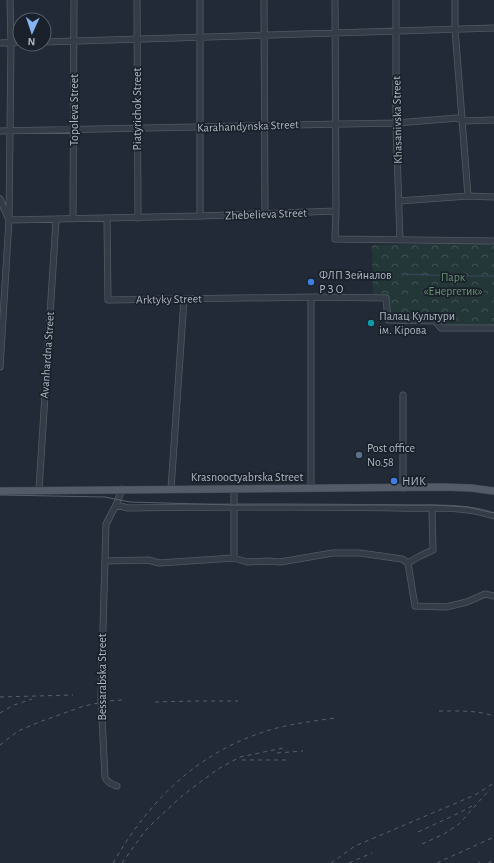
<svg xmlns="http://www.w3.org/2000/svg" width="494" height="863" viewBox="0 0 494 863" font-family="'Alegreya Sans',sans-serif">
  <style>
    .park { fill: url(#park-crowns) }
    .lines { fill: none; stroke-linecap: round; stroke-linejoin: round }
    .stream { stroke: #37485e; stroke-width: 1 }
    .minor-casing { stroke: #525a64; stroke-width: 7 }
    .major-casing { stroke: #3e4550; stroke-width: 8 }
    .minor { stroke: #343c47; stroke-width: 5.5 }
    .major { stroke: #525b67; stroke-width: 7 }
    .tram { stroke: #56606d; stroke-width: 1 }
    .rail { stroke: #56606d; stroke-width: 1; stroke-dasharray: 4 4; stroke-linecap: butt }
    .shop-dot { fill: #3f7fe0; stroke: #1a212b; stroke-width: 1.5 }
    .culture-dot { fill: #0f9aa8; stroke: #1a212b; stroke-width: 1.5 }
    .service-dot { fill: #5c6f8a; stroke: #1a212b; stroke-width: 1.5 }
    .labels { text-anchor: middle; stroke-width: 3.5; stroke-linejoin: round; paint-order: stroke }
    .street-label { font-size: 12px; fill: #aeb7c3; stroke: #1a212b }
    .poi-label { font-size: 12px; fill: #aeb7c3; stroke: #1a212b; text-anchor: start }
    .park-label { font-size: 12px; fill: #679270; stroke: #1a212b }
  </style>
  <defs>
    <pattern id="park-crowns" width="20" height="18" patternUnits="userSpaceOnUse"><rect width="20" height="18" fill="#243738"/><path d="M2 6a3 3 0 1 1 6 0M12 15a3 3 0 1 1 6 0" fill="none" stroke="#415253"/></pattern>
  </defs>
  <rect width="100%" height="100%" fill="#212a36"/>
  <path class="park" d="M494,243v84h-53l-6,-6 -46,-2 -2,-22h-14l-1,-52z"/>
  <g class="lines">
    <path class="stream" d="M403,274l54,2h37"/>
    <g class="minor-casing">
      <path id="minor" d="M10,0l1,43 -2,177 191,-4 136,-5 -1,28 159,2
        M137,0l1,218
        M264,0l1,214
        M335,0l1,211
        M396,0v123l4,117
        M455,0v29l13,167
        M44,42l450,-14
        M0,43l20,-1
        M0,131l396,-8 62,-5 4,3 32,-1
        M0,199l9,21 -9,147
        M399,201l69,-5 26,1
        M200,216v-216
        M73,219l1,-219
        M107,219l1,81 207,-3 71,1 2,22 47,1 6,7h53
        M311,298v190
        M403,488v-93
        M171,489l13,-190
        M234,489v69l13,4 21,-1 12,1 53,-9h27l42,6 6,4 12,-7 13,-6 -1,-40
        M39,490l17,-270
        M116,505l12,3c90,-1 180,-2 270,0 32,1 66,-3 96,8
        M105,561l43,-1 11,3 75,-5
        M408,563l7,43 31,1 21,-5 18,-8 9,2
        M117,786c-5,-2 -10,-3 -12,-9l-4,-79 5,-174 10,-19 6,-16"/>
    </g>
    <g class="major-casing">
      <path id="major" d="M0,491l443,-4 28,1 23,3"/>
    </g>
    <use href="#minor" class="minor"/>
    <use href="#major" class="major"/>
    <path class="tram" d="M0,495l105,2 25,5 104,3h198l35,2 27,6"/>
    <path class="rail" d="M0,697l73,-2
      M155,702l38,-1h45
      M439,711c19,0 37,-1 55,5
      M0,713l14,-8 18,-6
      M0,745l18,-14 24,-10 42,-15 24,-5 15,-1
      M277,753l26,-2
      M242,760h47
      M418,832l41,-19 13,-7
      M422,844l22,-10 15,-10 31,-35
      M113,863c33,-57 78,-105 142,-128 25,-10 53,-13 80,-17
      M122,863l23,-32 10,-10 28,-26 35,-26 22,-12 43,-9
      M331,863l24,-17 120,-51 19,-12
      M349,863l23,-10
      M437,863l57,-26
      M478,863l2,-1
      M488,863l6,-3"/>
  </g>
  <g class="shop-dot">
    <circle cx="311" cy="282" r="4"/>
    <circle cx="394" cy="481" r="4"/>
  </g>
  <circle class="culture-dot" cx="371" cy="323" r="4"/>
  <circle class="service-dot" cx="359" cy="455" r="4"/>
  <g class="labels">
    <g class="street-label">
      <text transform="translate(137 109) rotate(-90)" y="4">Piatyrichok Street</text>
      <text transform="translate(74 110) rotate(-90)" y="4">Topoleva Street</text>
      <text transform="translate(397 120) rotate(-91)" y="4">Khasanivska Street</text>
      <text transform="translate(248 126) rotate(-2)" y="4">Karahandynska Street</text>
      <text transform="translate(266 214) rotate(-2)" y="4">Zhebelieva Street</text>
      <text transform="translate(169 299) rotate(-1)" y="4">Arktyky Street</text>
      <text transform="translate(47 355) rotate(-86)" y="4">Avanhardna Street</text>
      <text x="247" y="481">Krasnooctyabrska Street</text>
      <text transform="translate(102 677) rotate(-90)" y="4">Bessarabska Street</text>
    </g>
    <g class="poi-label">
      <text x="319" y="279">ФЛП Зейналов<tspan x="319" dy="14">Р З О</tspan></text>
      <text x="379" y="320">Палац Культури<tspan x="379" dy="14">ім. Кірова</tspan></text>
      <text x="367" y="452">Post office<tspan x="367" dy="14">No.58</tspan></text>
      <text x="402" y="485">НИК</text>
    </g>
    <g class="park-label">
      <text x="453" y="281">Парк<tspan x="453" dy="14">«Енергетик»</tspan></text>
    </g>
  </g>
  <g transform="translate(32 32) rotate(183)"><circle r="19" fill="#1a212b" stroke="#555d68"/>
  <path d="M0-3L7 15L0 10L-7 15Z" fill="#85b2f2"/>
  <text y="-6" font-size="11" font-weight="bold" text-anchor="middle" fill="#aeb7c3">N</text>
  </g>
</svg>
